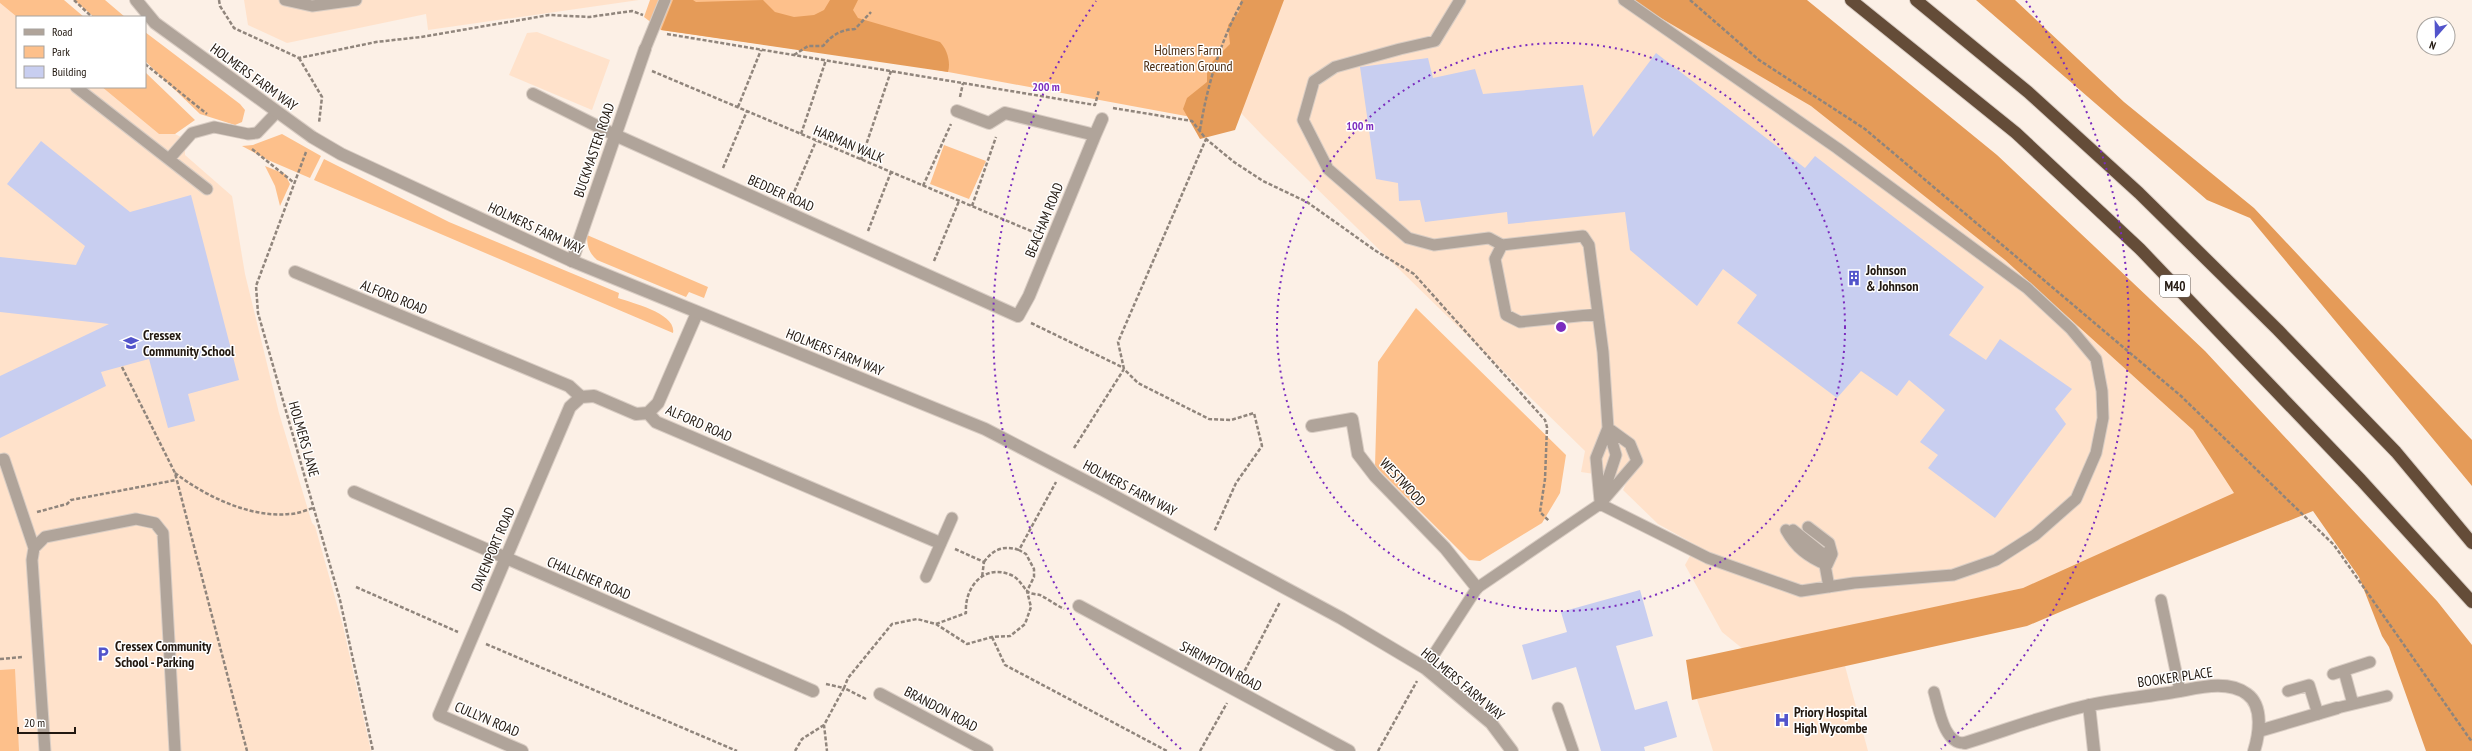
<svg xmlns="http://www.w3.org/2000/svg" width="2472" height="751" viewBox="0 0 2472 751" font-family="'PT Sans Narrow',sans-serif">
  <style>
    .built { fill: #ffe2cb }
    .green { fill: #fdc08b }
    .forest { fill: #e59b58 }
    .building { fill: #c8cef0 }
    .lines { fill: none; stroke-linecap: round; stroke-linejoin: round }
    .service-casing { stroke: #d9cdc4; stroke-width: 13 }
    .minor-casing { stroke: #d9cdc4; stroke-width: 14 }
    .tertiary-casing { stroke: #d9cdc4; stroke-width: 14 }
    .motorway-casing { stroke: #d9cdc4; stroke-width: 14 }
    .path { stroke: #90857c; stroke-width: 2.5; stroke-dasharray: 4 2; stroke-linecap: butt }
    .service { stroke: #b0a49a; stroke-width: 11 }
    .minor { stroke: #b0a49a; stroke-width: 12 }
    .tertiary { stroke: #b0a49a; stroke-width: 12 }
    .motorway { stroke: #644c38; stroke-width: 12 }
    .ring { fill: none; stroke: #7b2cbf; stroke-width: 2; stroke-dasharray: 2 4 }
    .labels { text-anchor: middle; stroke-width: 3; stroke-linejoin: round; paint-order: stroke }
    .shield { fill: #fff; stroke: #645d58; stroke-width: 1 }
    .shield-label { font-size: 13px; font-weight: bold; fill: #221810 }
    .park-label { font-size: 14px; fill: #4d2e12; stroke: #fff }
    .street-label { font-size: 14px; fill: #221810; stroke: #fff }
    .poi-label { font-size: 14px; font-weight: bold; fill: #221810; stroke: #fff; text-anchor: start }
    .centre { fill: #7b2cbf; stroke: #fff; stroke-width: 2 }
    .ring-label { font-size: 12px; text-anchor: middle; font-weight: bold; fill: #7b2cbf; stroke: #fff; stroke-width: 3; stroke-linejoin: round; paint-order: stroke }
  </style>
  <rect width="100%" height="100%" fill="#fcf0e6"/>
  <path class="built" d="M244,0h395l-211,30 -2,-16 -139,29 -39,-18z
    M1255,0h463l352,260 182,243 -229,85 -280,61 -21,-17 -37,-67 11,-20 -38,-21 -35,-34 5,-11 -47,-7 4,-21 -322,-315 -43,-45z
    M0,3l17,14v70h85l57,47h16l10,5v16l47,41 13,78 34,139 33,110 3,3 28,100 28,125h-371z
    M537,32l73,28 -18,50 -83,-35 18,-42z
    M1845,666l23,85h-155l-16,-52z"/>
  <path class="green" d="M0,0h64l20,17h-67l-17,-14z
    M74,0h31l20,17h-31z
    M650,0h628l-76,119 -286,-53 -255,-36 -17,-13z
    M145,32l95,72 5,6 -3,12 -7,3 -35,-11 -55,-53z
    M145,72l50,48 -20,14h-16l-57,-47h43z
    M282,134l39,22 -11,22 -42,-18 -26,-14 11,-1z
    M944,145l42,16 -17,38 -39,-15z
    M324,159l125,63 170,71 -1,5c15,5 59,16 55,35l-359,-153z
    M265,166l20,8 5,10 -10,22 -5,-20z
    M587,235l121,52 -4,11 -15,-6 -3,5 -89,-37c-8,-7 -10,-14 -10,-25z
    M1416,308l150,147 -6,38 -18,30 -62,38 -11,-1 -94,-94 3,-104z
    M15,669l4,82h-19v-81z"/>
  <path class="forest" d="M673,0h20l3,2 67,-2 12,12 19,5 20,-2 10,-5 6,-10h28l-5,10 5,8 82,24c7,7 11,20 8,30l-287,-42z
    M1241,0h43l-49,130 -35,9 -17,-30 4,-11 20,-16v-15l23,-23 -2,-19 11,-13z
    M1630,0h177l190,155 98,92 110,104 232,250 35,44v106h-46l-37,-104 -7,-11 -23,-59 -46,-66c-96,39 -192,75 -286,115l-335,74 -6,-40 337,-72 211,-95 -41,-63 -188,-170 -194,-154z
    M1976,0h39l109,102 130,106 218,232v46l-222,-268 -43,-18z"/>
  <path class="building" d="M1656,53l149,115 10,-12 169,131 -35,48 37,25 14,-21 72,50 -17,20 11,15 -71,94 -67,-50 10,-13 -18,-13 25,-32 -36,-30 -12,16 -36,-25 -24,27 -100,-75 20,-28 -34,-26 -26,37 -67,-56 -5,-38 -117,12 -1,-12 -82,10 -5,-22 -21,1 -1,-18 -22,-4 -16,-112 68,-9 5,20 42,-9 8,25 100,-9 10,52z
    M41,141l89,71 61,-17 48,185 -51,14 7,27 -27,7 -19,-69 -48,13 5,14 -106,52v-62l109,-52 -109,-12v-55l76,8 9,-19 -78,-62z
    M1640,590l13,46 -37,10 19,64 32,-9 10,36 -33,10 1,4h-44l-25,-84 -44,13 -10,-35 45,-13 -6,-20z"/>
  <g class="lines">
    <g class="service-casing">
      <path id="service" d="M285,0l27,6 44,-6
        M1460,0l-25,41 -35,8 -65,18 -21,14 -11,39 25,49 80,69 26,7 55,-7 13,7
        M645,49l20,-49
        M76,87l131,102
        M169,159l23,-26 22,-6 34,7 9,-1 20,-21
        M1598,314l-78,8 -14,-7 -11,-56 7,-14 81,-9 6,9 14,107 5,76 22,16 7,17 -37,43
        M0,460l4,-1 30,89 -2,12 13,191
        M1602,497l14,-42 -8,-27
        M1600,501l-4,-43 12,-30
        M1808,527l21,16 3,11 -5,11
        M1786,530c10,18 22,27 41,35
        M1793,530l30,24 6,33
        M34,548l11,-11 91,-18 19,4 8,10 12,218
        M926,577l26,-59
        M2161,600l19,91
        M1425,668l52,-80 123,-84 108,54 93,33 53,-8 99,-8 43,-15 39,-25 41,-36 20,-46 7,-35 -1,-27 -6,-32 -25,-30 -44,-41 -190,-140 -213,-148
        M2344,671l9,33
        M2333,674l37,-12
        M2288,691l21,-6 9,29
        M1934,692c5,17 10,53 31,51
        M1558,708l15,43
        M2337,708l50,-12"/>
    </g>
    <g class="minor-casing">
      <path id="minor" d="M533,94l82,41 403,181 11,-20 66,-161 -90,-22 -16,10 -32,-12
        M1095,135l7,-16
        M572,261l73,-212
        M295,272l274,114 12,11 13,-1 42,18 12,-1 8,9 284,121
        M648,413l10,-10 39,-90
        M1312,426l40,-7 6,35 17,22 70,72 32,40
        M354,492l459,199
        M1079,606l270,145
        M880,694l107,57
        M2089,705l5,46
        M2259,731l78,-23
        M1965,743c42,-13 83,-29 125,-38 26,-5 52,-8 78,-12 24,-3 57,-15 79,1 17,12 12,41 7,57
        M522,751l-83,-36 131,-308 11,-10"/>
    </g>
    <g class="tertiary-casing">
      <path id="tertiary" d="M136,0l19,23 157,114 29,17 231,107 413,168 118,61 238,128 84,50 66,55 21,28"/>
    </g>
    <g class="motorway-casing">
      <path id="motorway" d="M1851,0l165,133 124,116 221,231 111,122
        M1916,0l112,92 111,101 139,137 118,122 76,91"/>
    </g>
    <path class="path" d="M74,0l18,17
      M219,0l1,6 14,22 65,30 77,-16 45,-5 128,-22 40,2 43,-6 11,4
      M1690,0l69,60 106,69 316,267 153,149 138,197
      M667,34l428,71 4,-15
      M794,55l14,-9h15c9,-11 17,-16 32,-17l16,-17
      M299,58l23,39 -3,26
      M145,64l62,50
      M652,71l386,163
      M960,97l3,-14
      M738,107l23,-57
      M1113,108l79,13 14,18 28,23 29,19 44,21 69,49 38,23 131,146 2,7 -2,52 -5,33 9,9
      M1200,130c7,-44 21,-91 43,-130
      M801,134l25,-74
      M252,149l41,33
      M306,152l-50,134 2,27 82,287 33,151
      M861,160l30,-89
      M723,168l24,-57
      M923,186l28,-62
      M792,197l24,-56
      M972,206l24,-69
      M868,231l23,-59
      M934,261l25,-60
      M1031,323l93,45
      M122,367l53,106 72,278
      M1124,369l-6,-27 88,-203
      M1074,448l50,-79 14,14 71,36 22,1 23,-7 8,33 -26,37 -22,49
      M175,473c30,23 75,45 114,41 9,0 17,-4 24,-6
      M37,512l30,-8 4,-4 105,-20
      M955,549l29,13 -2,15
      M984,562c9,-13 20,-17 35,-12
      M356,587l102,45
      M936,624l30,-11c-2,-27 20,-51 47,-37 7,4 10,11 15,16 2,2 8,2 12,3 8,4 16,10 24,14
      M992,637l13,28 162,86
      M486,644l251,107
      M0,659l23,-2
      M1242,676l38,-74
      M826,684l18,4 -20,37 3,26
      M866,699l-22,-11 4,-10 44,-54 25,-5 19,5 31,20 25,-7 18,-1 15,-12 6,-17 -4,-16 7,-14v-8l-8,-15 -7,-4 37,-68
      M795,751l7,-12 22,-14
      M1200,751l27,-48
      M1378,751l39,-70"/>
    <use href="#service" class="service"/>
    <use href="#minor" class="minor"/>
    <use href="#tertiary" class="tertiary"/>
    <use href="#motorway" class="motorway"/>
  </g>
  <g class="ring">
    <circle cx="1561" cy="327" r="284"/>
    <path d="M1181 749A568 568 0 0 1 1096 1M2026 1A568 568 0 0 1 1941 749"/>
  </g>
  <defs>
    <g id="building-bare" transform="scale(1.2)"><path d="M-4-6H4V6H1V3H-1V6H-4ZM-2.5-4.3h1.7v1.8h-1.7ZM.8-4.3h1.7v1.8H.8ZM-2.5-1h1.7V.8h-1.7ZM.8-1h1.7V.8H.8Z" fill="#5254cb" stroke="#fff" stroke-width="2.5" paint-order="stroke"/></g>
    <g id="school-bare" transform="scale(1.2)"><path d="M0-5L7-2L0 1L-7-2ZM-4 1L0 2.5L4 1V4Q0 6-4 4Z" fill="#5254cb" stroke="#fff" stroke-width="2.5" paint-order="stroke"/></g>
    <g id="parking-bare" transform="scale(1.2)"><path d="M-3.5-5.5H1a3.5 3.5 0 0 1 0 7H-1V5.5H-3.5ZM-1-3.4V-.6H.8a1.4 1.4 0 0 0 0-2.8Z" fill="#5254cb" stroke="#fff" stroke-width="2.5" paint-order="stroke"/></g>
    <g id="hospital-bare" transform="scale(1.2)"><path d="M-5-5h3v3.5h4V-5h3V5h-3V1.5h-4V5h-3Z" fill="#5254cb" stroke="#fff" stroke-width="2.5" paint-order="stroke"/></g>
  </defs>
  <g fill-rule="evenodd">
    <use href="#building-bare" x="1854" y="278"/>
    <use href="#school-bare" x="131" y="343"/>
    <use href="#parking-bare" x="103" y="654"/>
    <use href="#hospital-bare" x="1782" y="720"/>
  </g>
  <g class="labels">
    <rect class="shield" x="2160" y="275" width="30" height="22" rx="3"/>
    <g class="shield-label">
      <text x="2175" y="291">M40</text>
    </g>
    <g class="park-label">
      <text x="1188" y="55">Holmers Farm<tspan x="1188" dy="16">Recreation Ground</tspan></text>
    </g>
    <g class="street-label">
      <text transform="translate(254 77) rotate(36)" y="5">HOLMERS FARM WAY</text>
      <text transform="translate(849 144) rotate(23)" y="5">HARMAN WALK</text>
      <text transform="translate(594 150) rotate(-71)" y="5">BUCKMASTER ROAD</text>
      <text transform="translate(781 193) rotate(24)" y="5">BEDDER ROAD</text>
      <text transform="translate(1044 220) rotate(-68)" y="5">BEACHAM ROAD</text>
      <text transform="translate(536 228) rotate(25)" y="5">HOLMERS FARM WAY</text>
      <text transform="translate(394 297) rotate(22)" y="5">ALFORD ROAD</text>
      <text transform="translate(835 352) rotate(22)" y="5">HOLMERS FARM WAY</text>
      <text transform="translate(699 423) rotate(24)" y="5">ALFORD ROAD</text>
      <text transform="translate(304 439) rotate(74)" y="5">HOLMERS LANE</text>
      <text transform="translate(1403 482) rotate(47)" y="5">WESTWOOD</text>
      <text transform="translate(1130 488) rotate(28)" y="5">HOLMERS FARM WAY</text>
      <text transform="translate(493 549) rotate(-67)" y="5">DAVENPORT ROAD</text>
      <text transform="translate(589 578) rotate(23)" y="5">CHALLENER ROAD</text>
      <text transform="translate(1221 666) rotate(28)" y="5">SHRIMPTON ROAD</text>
      <text transform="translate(2175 677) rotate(-8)" y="5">BOOKER PLACE</text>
      <text transform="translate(1463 684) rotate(40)" y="5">HOLMERS FARM WAY</text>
      <text transform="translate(941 709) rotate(28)" y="5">BRANDON ROAD</text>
      <text transform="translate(487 719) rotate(23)" y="5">CULLYN ROAD</text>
    </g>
    <g class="poi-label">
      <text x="1866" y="275">Johnson<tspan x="1866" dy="16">&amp; Johnson</tspan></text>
      <text x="143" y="340">Cressex<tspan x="143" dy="16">Community School</tspan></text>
      <text x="115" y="651">Cressex Community<tspan x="115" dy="16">School - Parking</tspan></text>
      <text x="1794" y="717">Priory Hospital<tspan x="1794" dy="16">High Wycombe</tspan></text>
    </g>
  </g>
  <circle cx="1561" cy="327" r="6" class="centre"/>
  <g class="ring-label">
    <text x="1046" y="91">200 m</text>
    <text x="1360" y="130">100 m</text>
  </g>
  <rect x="16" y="16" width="130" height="72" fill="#ffffff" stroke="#a7a39f"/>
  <rect x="24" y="29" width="20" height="6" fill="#b0a49a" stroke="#a7a39f"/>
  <text x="52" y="36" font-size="12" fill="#221810">Road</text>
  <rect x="24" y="46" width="20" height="12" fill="#fdc08b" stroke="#a7a39f"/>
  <text x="52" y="56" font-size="12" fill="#221810">Park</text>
  <rect x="24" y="66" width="20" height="12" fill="#c8cef0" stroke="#a7a39f"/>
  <text x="52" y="76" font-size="12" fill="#221810">Building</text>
  <g transform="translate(2436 36) rotate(200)"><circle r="19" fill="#ffffff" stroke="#a7a39f"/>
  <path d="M0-3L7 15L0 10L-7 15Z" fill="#5254cb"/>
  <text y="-6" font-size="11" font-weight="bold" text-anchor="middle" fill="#221810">N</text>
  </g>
  <path d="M18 727v6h57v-6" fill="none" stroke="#221810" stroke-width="2"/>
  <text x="24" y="727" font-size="12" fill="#221810" stroke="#ffffff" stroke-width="3" paint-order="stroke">20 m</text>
</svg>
